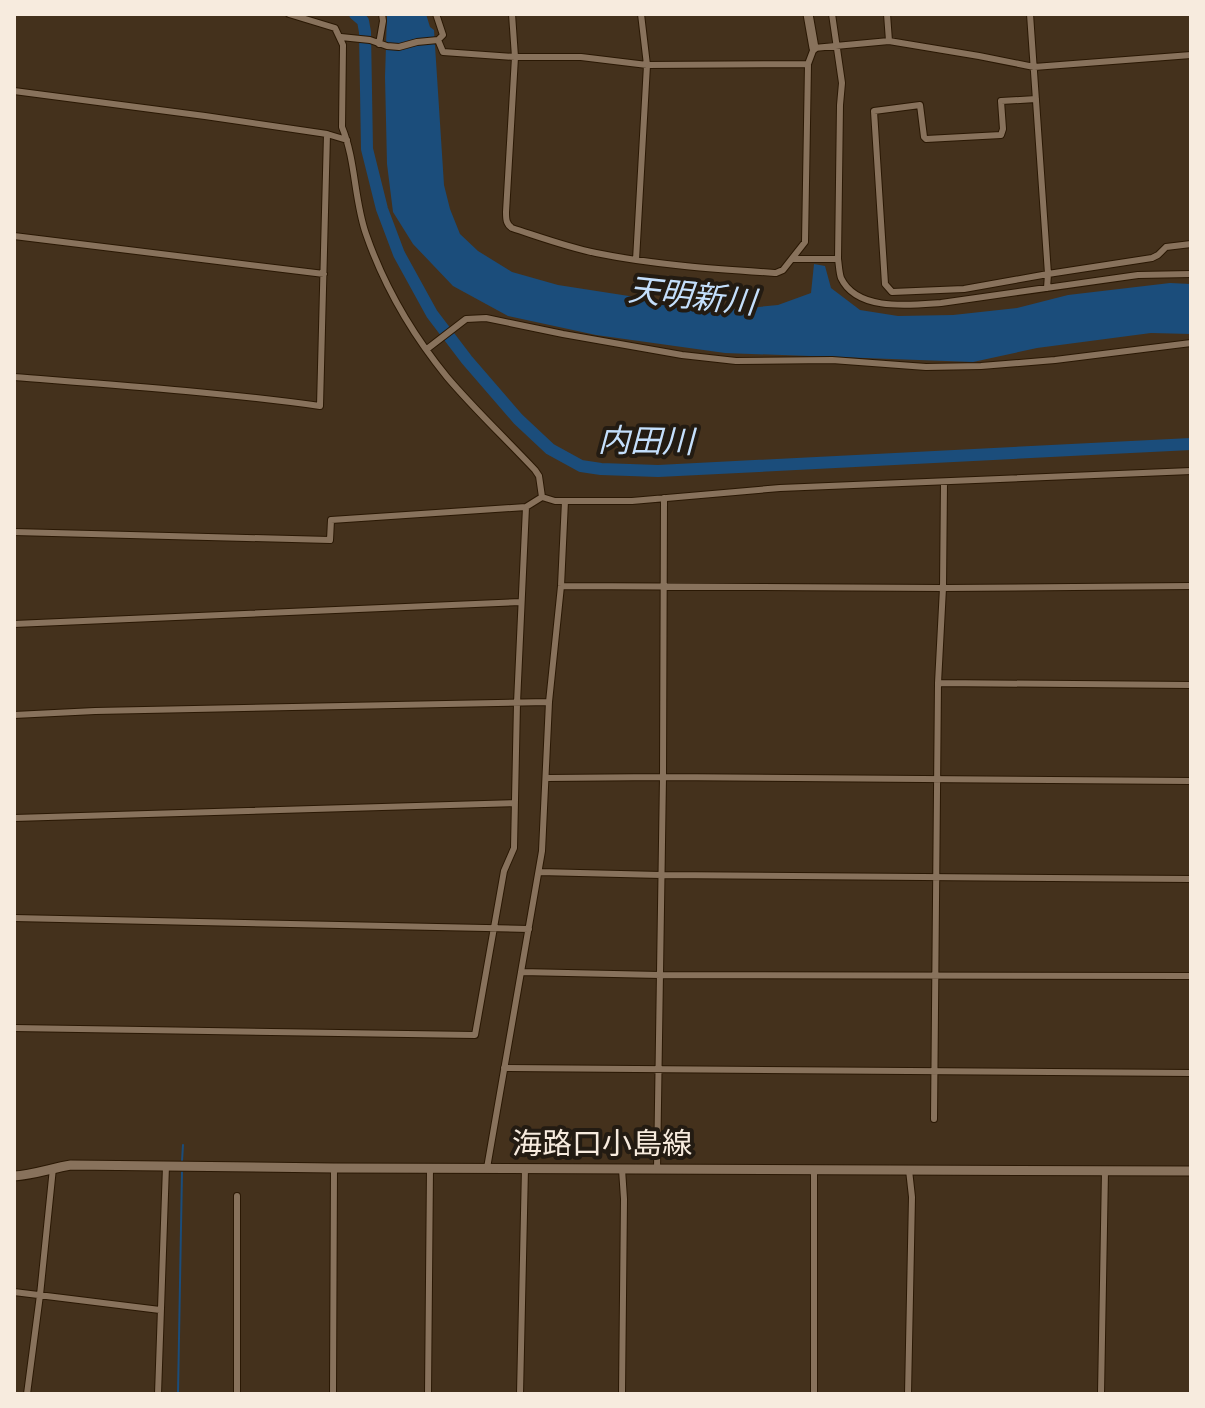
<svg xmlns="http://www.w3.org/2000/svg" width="1205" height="1408" viewBox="0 0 1205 1408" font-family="Commissioner,'Noto Sans JP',sans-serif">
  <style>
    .water { fill: #1b4d7b }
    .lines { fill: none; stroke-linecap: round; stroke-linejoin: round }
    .stream { stroke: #1b4d7b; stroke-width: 2 }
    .river { stroke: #1b4d7b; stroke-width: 12 }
    .street-casing { stroke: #2a1804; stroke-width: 8 }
    .secondary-casing { stroke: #2a1804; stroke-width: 11 }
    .street { stroke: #88725c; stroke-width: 6 }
    .secondary { stroke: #88725c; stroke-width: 9 }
    .labels { text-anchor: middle; stroke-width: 8; stroke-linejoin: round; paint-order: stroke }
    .street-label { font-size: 30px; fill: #f7ebde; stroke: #231b12 }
    .water-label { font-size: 32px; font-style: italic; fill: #c4dffc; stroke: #231b12 }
  </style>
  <rect width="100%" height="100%" fill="#44311c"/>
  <path class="water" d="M387,14h39l4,13 4,3 10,155 6,24 10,25 18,17 34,21 46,13 148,23 32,1 40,-4 33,-12 3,-29 11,2 6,22 29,22 38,6 55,-1 64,-7 51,-13 102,-12 21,1v50l-40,-1 -114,15 -64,14 -248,-9 -129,-18 -88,-19 -55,-30 -40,-42 -20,-32 -6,-48 -2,-87z"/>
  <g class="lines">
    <path class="stream" d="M182,1161l1,-16
      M178,1394l4,-222"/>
    <path class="river" d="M355,14l8,7 2,11 2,117 15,60 17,45 33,60 35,46 51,59 32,30 31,17 20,3 57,2 533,-27"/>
    <g class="street-casing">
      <path id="street" d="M289,14l46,14 8,17 -1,82c14,34 12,73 24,107 18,52 46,100 81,143 27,32 59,62 88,93l4,6 3,21
        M436,14l7,21 -5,5 5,12 72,5h66l66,8 161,-1
        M512,14l3,43 -9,155c0,7 0,12 6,16 28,9 55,19 84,25 59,12 120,16 180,20l7,-3 22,-28 3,-178 6,-16 75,-7 90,15 55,11 157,-12
        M832,14l10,69 -2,22 -2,154c1,6 1,13 3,19 16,34 70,27 100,25l197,-28 53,-1
        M887,14l2,27
        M1030,14l18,260 -1,14
        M341,37l29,3 17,6 12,1 18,-5 21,-2
        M379,44l4,-23 -1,-7
        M14,91l191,25 122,18 20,6
        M1036,99l-35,2 2,28 -2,6 -75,4 -2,-2 -4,-32 -46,6 11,173 7,8 72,-3 84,-15 104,-16 6,-3 8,-8 25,-3
        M14,236l310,38
        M792,259h46
        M636,260l11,-195 -6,-51
        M427,349l39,-30 20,-1 77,16 119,21 54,6 96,-1 94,7 55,-1 74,-6 136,-17
        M14,377c102,8 204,15 306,29l7,-272
        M14,532l316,8 1,-20 195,-13 16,-10 13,4h77l148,-13 411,-17
        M561,586l382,2 248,-2
        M14,624l507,-22
        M938,683l253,2
        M14,715l81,-4 454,-9
        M547,778l116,-1 528,4
        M14,818l501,-15
        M539,872l122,3 530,4
        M14,918l515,11
        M521,972l139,3 531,1
        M14,1028l461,7 29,-164 10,-23 3,-145 9,-196
        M504,1068l687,5
        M934,1119l4,-436 5,-95 1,-105
        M487,1168l55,-317 7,-149 12,-116 4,-85
        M622,1169l2,30 -2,195
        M657,1169l6,-392 1,-279
        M237,1196v198
        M14,1292l146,18
        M27,1394l13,-99 13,-127
        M158,1394l8,-228
        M333,1394l1,-226
        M428,1394l2,-226
        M520,1394l5,-226
        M814,1394v-224
        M908,1394l4,-197 -3,-27
        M1101,1394l4,-223"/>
    </g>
    <g class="secondary-casing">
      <path id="secondary" d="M808,14l6,34
        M14,1176c19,-1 38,-8 57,-11l263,3 857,3"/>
    </g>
    <use href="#street" class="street"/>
    <use href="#secondary" class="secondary"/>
  </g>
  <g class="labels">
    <g class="street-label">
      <text x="602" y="1154">海路口小島線</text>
    </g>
    <g class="water-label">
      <text transform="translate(692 296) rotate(6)" y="11">天明新川</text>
      <text transform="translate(646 441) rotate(1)" y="11">内田川</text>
    </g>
  </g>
  <rect width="1205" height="1408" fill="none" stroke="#f7ebde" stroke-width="32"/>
</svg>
